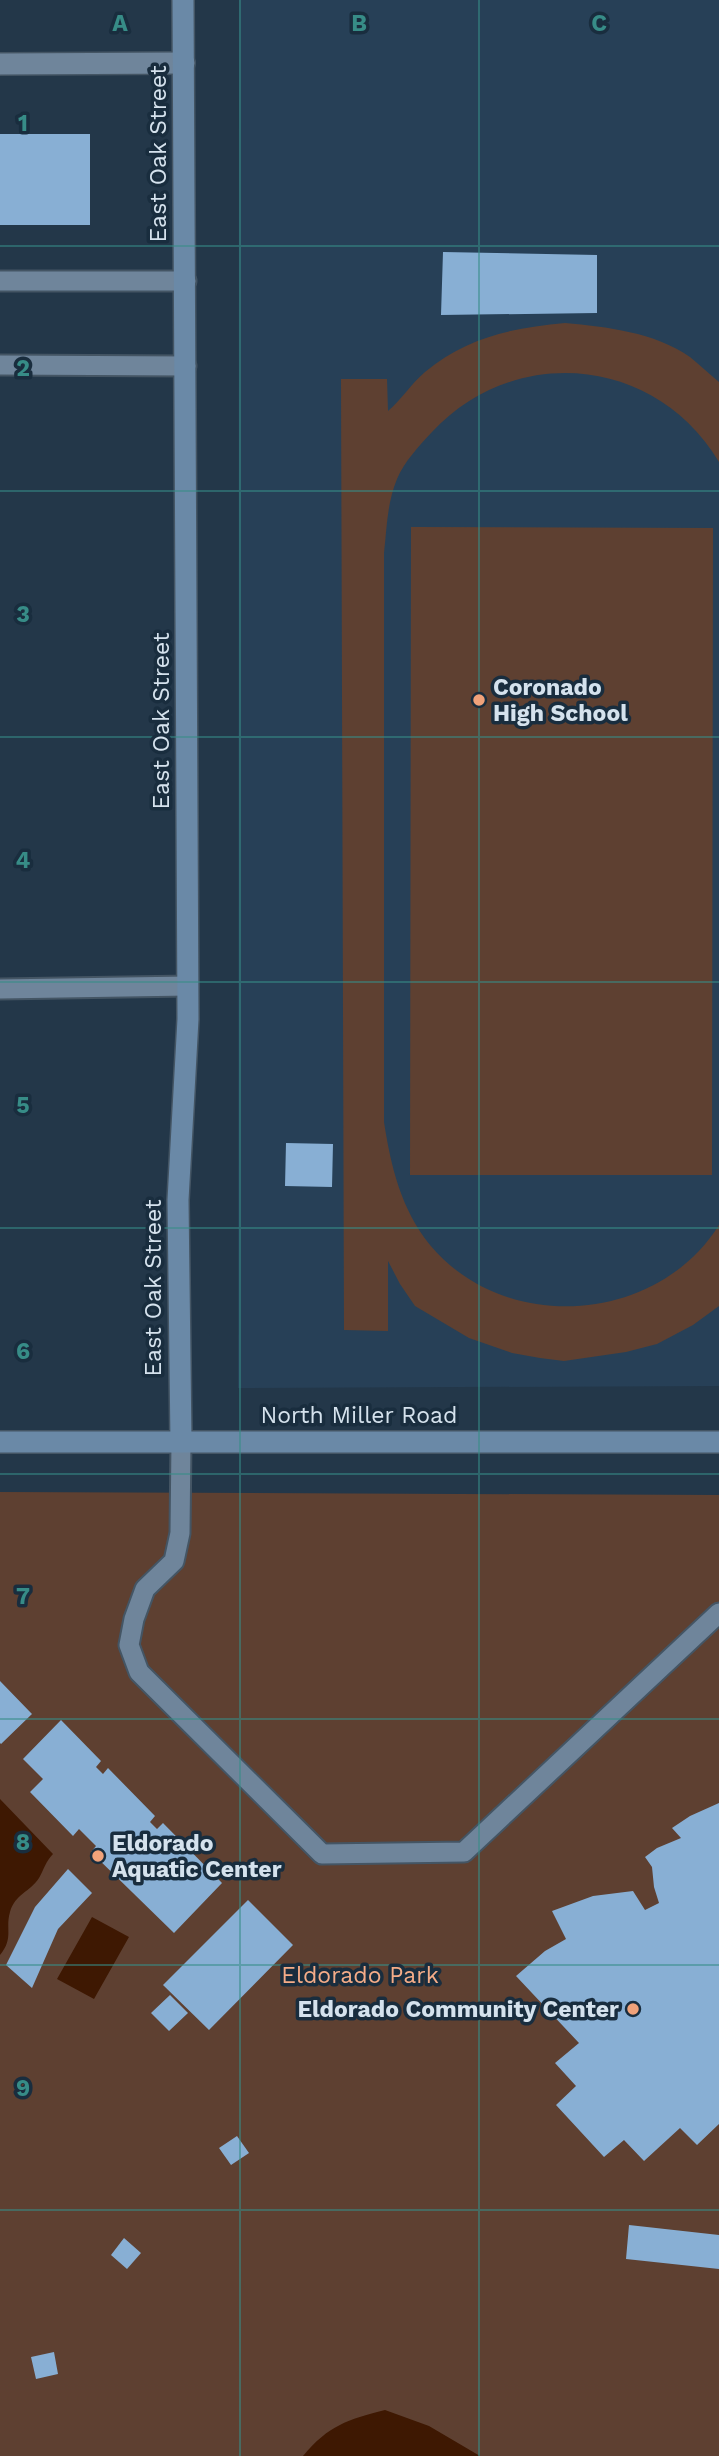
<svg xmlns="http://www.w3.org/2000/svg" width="719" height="2456" viewBox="0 0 719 2456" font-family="'Work Sans',sans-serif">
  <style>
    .built { fill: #274057 }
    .green { fill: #5e4031 }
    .water { fill: #3e1802 }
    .building { fill: #88afd4 }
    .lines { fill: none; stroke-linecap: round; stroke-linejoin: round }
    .lane-casing { stroke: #445564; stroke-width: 23 }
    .street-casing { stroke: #445564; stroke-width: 24 }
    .secondary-casing { stroke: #445564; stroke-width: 24 }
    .lane { stroke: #6f859b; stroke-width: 19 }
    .street { stroke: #6f859b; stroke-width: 21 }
    .secondary { stroke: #6a89a7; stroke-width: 21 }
    .grid { fill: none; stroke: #378c87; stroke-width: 2; stroke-opacity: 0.55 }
    .poi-dot { fill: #f0a27a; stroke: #192d3e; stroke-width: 2.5 }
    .labels { text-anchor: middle; stroke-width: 7; stroke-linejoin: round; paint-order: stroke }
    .street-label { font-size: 23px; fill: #d5e2ed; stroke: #192d3e }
    .poi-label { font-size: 23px; font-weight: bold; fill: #d5e2ed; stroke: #192d3e; text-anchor: start }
    .park-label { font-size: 23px; fill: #f4ac88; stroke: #192d3e }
    .grid-label { font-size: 23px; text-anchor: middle; font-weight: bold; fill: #378c87; stroke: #192d3e; stroke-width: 7; stroke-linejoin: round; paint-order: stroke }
  </style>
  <rect width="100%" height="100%" fill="#233749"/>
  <path class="built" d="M239,0h480v1386l-481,2z"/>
  <path class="green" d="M565,323c42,4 89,9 125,34 10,8 19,17 29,25v80c-63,-106 -204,-119 -287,-30 -13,14 -28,30 -35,47 -10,24 -10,48 -13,74v569c7,45 17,87 46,123 75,90 227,79 289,-20v81l-26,19 -36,19 -31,8 -62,9 -24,-3 -28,-5 -43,-15 -54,-32 -15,-22 -12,-23v70l-44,-1 -3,-951h46l1,32c13,-11 23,-27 37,-39 42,-35 87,-44 140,-49z
    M411,527l302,1 -1,647h-302z
    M0,1492l719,3v961h-719z"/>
  <path class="water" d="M0,1799l53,55c-7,7 -9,15 -14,24 -9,14 -24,16 -29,34 -5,17 4,26 -10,43z
    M92,1917l37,20 -35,62 -37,-20z
    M385,2410l44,16 51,30h-177c26,-31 44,-36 82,-46z"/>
  <path class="building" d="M0,134h90v91h-90z
    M443,252l154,3v58l-156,2z
    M286,1143l47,1 -1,43 -47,-1z
    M0,1681l32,33 -31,30 -1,-1z
    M61,1720l40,41 -5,6 7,7 5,-6 47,48 -5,6 7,7 6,-6 59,60 -48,50 -83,-81 5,-6 -17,-17 -6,7 -43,-44 13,-13 -20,-20z
    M719,1803v321l-22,21 -17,-17 -36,33 -20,-21 -20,17 -48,-52 20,-19 -21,-23 24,-20 -63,-67 29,-25 21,-12 -14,-28 41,-15 40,-5 12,19 14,-7 -5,-16 -2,-20 -7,-10 12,-9 24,-10 -9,-10 18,-12z
    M68,1869l24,24 -34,36 -26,59 -26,-23 29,-58z
    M248,1900l45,45 -84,85 -46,-45z
    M170,1995l18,18 -19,18 -18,-18z
    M237,2136l12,17 -18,12 -12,-17z
    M629,2225l90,10v34l-93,-10z
    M124,2238l17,15 -14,16 -16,-14z
    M54,2352l4,22 -22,5 -5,-22z"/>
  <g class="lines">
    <g class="lane-casing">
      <path id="lane" d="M0,281h186
        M0,365l186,1
        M0,989l188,-3
        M181,1442l-1,91 -6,28 -29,28 -11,30 -5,26 10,27 183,182 142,-2 255,-239"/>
    </g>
    <g class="street-casing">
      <path id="street" d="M0,64l184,-1"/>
    </g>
    <g class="secondary-casing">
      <path id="secondary" d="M0,1442h719
        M181,1442l-3,-242 10,-181 -5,-1019"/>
    </g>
    <use href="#lane" class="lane"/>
    <use href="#street" class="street"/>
    <use href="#secondary" class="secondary"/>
  </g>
  <path class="grid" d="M240,0v2456M479,0v2456M0,246h719M0,491h719M0,737h719M0,982h719M0,1228h719M0,1474h719M0,1719h719M0,1965h719M0,2210h719"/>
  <g class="poi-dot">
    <circle cx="479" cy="700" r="7"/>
    <circle cx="98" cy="1856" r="7"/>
    <circle cx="633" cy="2009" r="7"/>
  </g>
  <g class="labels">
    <g class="street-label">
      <text transform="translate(158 154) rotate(-90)" y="8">East Oak Street</text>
      <text transform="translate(161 721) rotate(-90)" y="8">East Oak Street</text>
      <text transform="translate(153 1288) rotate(-90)" y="8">East Oak Street</text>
      <text x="359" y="1423">North Miller Road</text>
    </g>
    <g class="poi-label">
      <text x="493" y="695">Coronado<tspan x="493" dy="26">High School</tspan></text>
      <text x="112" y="1851">Eldorado<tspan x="112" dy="26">Aquatic Center</tspan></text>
      <text x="619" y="2017" text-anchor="end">Eldorado Community Center</text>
    </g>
    <g class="park-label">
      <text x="360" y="1983">Eldorado Park</text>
    </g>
  </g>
  <g class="grid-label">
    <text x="120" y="31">A</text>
    <text x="359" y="31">B</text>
    <text x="599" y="31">C</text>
    <text x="23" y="131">1</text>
    <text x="23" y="376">2</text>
    <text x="23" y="622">3</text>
    <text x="23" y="868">4</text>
    <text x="23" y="1113">5</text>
    <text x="23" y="1359">6</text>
    <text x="23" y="1604">7</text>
    <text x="23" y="1850">8</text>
    <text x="23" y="2096">9</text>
  </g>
</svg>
